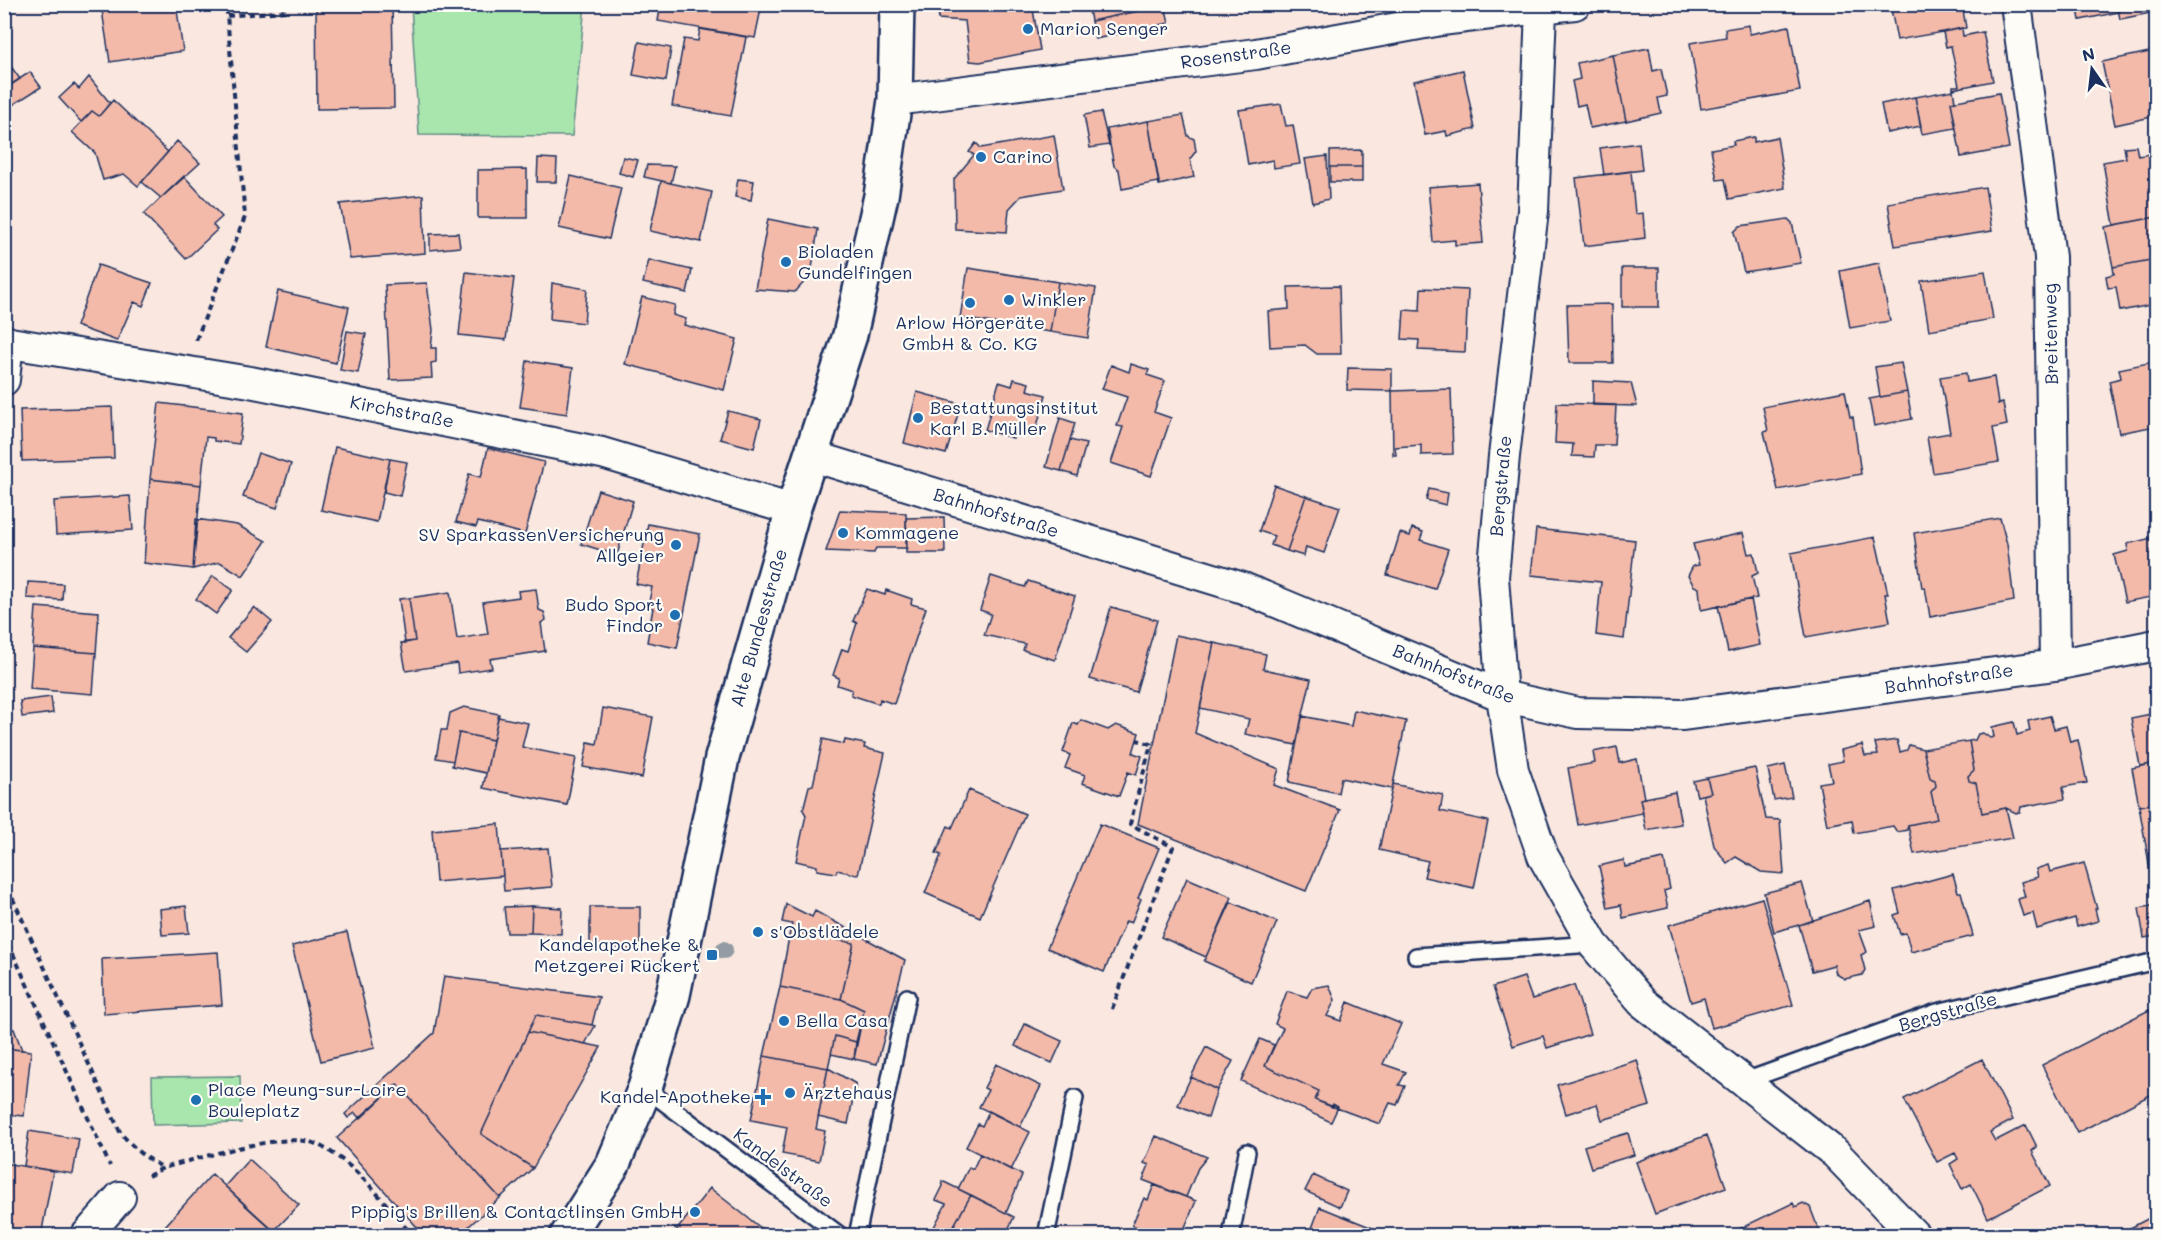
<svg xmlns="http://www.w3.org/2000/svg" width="2161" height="1240" viewBox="0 0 2161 1240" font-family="Mali,sans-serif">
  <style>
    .green { fill: #a9e6ad; stroke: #628a86; stroke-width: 1.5 }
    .building { fill: #f3baaa; stroke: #1b2f5e; stroke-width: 1.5 }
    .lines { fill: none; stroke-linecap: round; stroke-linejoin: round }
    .lane-casing { stroke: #1b2f5e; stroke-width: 20 }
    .street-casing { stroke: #1b2f5e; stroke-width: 34 }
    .secondary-casing { stroke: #1b2f5e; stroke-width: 38 }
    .path { stroke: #1b2f5e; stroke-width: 4; stroke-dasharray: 6 4.5; stroke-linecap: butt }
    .lane { stroke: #fdfcf7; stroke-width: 15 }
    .street { stroke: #fdfcf7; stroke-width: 30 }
    .secondary { stroke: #fdfcf7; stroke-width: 33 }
    .tree { fill: #939ca4 }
    .poi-dot { fill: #1f6fb2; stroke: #fdfcf7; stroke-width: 2 }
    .labels { text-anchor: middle; stroke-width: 4.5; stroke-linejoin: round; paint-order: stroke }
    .poi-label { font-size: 18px; fill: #1b2f5e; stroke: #fdfcf7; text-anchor: start }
    .street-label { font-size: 18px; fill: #1b2f5e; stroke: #fdfcf7 }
  </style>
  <rect width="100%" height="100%" fill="#fae8e0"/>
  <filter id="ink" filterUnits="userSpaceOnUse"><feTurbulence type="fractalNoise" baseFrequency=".0167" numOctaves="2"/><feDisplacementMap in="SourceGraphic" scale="12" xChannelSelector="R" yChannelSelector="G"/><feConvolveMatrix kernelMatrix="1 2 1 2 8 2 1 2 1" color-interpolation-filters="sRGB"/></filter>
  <g filter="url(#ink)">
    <path class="green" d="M411,5h174l-13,131 -153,-1z
      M240,1076l1,47 -88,2 -1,-48z"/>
    <path class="building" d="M101,4h75l7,47 -73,11z
      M316,4h76l2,104 -77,1z
      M661,4h101l-7,34 -97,-17z
      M940,4h92l8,46 -60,12 -10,-1 -5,-40 -27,-2z
      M1088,4h78l1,1 -76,16z
      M1890,4h72l4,24 -69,12z
      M2077,4h40l2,8 -39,8z
      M2117,4h38l1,8 -36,7z
      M1165,5l4,18 -74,16 -4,-18z
      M1749,25l1,9 39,-8 11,65 -99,18 -11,-66 36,-6 -1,-8z
      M1962,28l1,8 20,-4 10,49 -40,8v-3h6l-8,-40 -5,1 -3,-15z
      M700,29l46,8 -15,79 -59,-10 12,-67 14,2z
      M639,42l32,6 -5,33 -33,-6z
      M1649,48l4,23 8,-2 6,27 -9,2 3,15 -35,8 -13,-66z
      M2154,51l2,65 -41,9 -13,-63z
      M1613,55l13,66 -36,7 -5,-24 -8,2 -5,-25 8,-2 -3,-16z
      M12,68l8,11 -15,10 -1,-16z
      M1463,70l12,59 -28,7 -1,-5 -21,4 -11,-54z
      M30,72l11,15 -30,19 -7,-10v-7z
      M89,77l21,26 -11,13 -7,-5 -11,11 -22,-24 15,-14 5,5z
      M1953,90l2,11 -4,1 5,26 -34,6 -7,-37z
      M1999,93l10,55 -48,9 -10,-55z
      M1915,97l6,29 -34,7 -6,-29z
      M113,100l55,52 -30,34 -14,-12 -21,6 -8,-27 -23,-21 20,-21 7,5z
      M1281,104l5,22 7,-1 7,39 -26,4 -1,-8 -25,5 -9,-55z
      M1101,112l8,33 -19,3 -6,-33z
      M1183,115l5,21 6,3 2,12 -6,8 4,18 -35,8 -11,-64z
      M1148,121l11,61 -37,7 -3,-19 -5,-4 -7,-37z
      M1054,135l9,54 -42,7 -12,13 -2,23 -52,-3 -1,-50 20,-24 -5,-3 7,-9 5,5z
      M1754,137v5l23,-5 8,51 -56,11 -4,-20 -8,1 -6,-31 23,-4 -1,-4z
      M177,141l23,22 -39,35 -19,-16z
      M1639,143l3,27 -38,5 -4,-27z
      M2136,146l2,10 12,-2 6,34v29l-42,8 -11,-63 23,-4 -2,-11z
      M1362,150v17h-32v-16z
      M1327,156l2,43 -16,4 -8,-44z
      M623,157l15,3 -5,17 -14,-4z
      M538,158l19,1 -1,23h-19z
      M647,165l28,1 -4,17 -27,-6z
      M1330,167h32v15h-32z
      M527,169v49h-49v-48z
      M1631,171l4,43 8,-1 2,25 -61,8 -8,-68z
      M184,176l38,41 -9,8 4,5 -31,29 -42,-45z
      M571,176l50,12 -12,51 -50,-11z
      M738,179l16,2 -3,19 -16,-3z
      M661,181l51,11 -11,50 -51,-11z
      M1478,183l5,60 -28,2v-5l-22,2 -5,-55z
      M1985,187l7,44 -97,15 -7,-43z
      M423,195l2,58 -75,6 -10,-55z
      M2156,217v42l-43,8 -8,-40z
      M768,219l50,10 -7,46 -16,17 -40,-3z
      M1788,219l4,4 9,40 -57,9 -10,-40 6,-6z
      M458,233l2,14 -30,3v-16z
      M2156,259v45l-36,7 -4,-24 -8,1 -2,-12 8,-2 -1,-7z
      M649,260l43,10 -5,23 -44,-10z
      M1879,263l11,58 -40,7 -10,-57z
      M98,265l54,18 -9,23 -9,-4 -17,39 -41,-15z
      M968,268l90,14 -8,50 -90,-14z
      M1622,268h37v39h-37z
      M1985,271l8,48 -64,11 -8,-49z
      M466,272l48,6 -8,62 -47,-5z
      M1058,282l38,6 -8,50 -38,-6z
      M427,283l6,47 -2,18h5v14l-5,1 1,15 -42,2 -5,-95z
      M552,283l35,6 -3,34 -34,-4z
      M1339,286l2,68h-24l-12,-9 -35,2 -2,-36 21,-2 -1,-22z
      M1421,288l47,2 -3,62 -47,-2 1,-10 -17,-1 2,-29 16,1z
      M278,291l71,16 -13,56 -70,-16z
      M642,297l33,8 -2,10 13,4 -2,6 53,14 -13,51 -99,-26z
      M1612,304l1,59h-44l-2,-58z
      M347,331l19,3 -8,39 -18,-3z
      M527,361l46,7 -6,46 -47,-7z
      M2153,362l3,9v55l-37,7 -10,-52 12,-3 -2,-9z
      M1901,363l6,29 -27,5 -5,-30z
      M1131,364l18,6 -2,5 18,6 -11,31 17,6 -20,58 -40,-13 12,-36 -6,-1 10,-29 -25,-8 9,-24 18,7z
      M1348,368l44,1v22l-45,-1z
      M1966,373l1,9 27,-5 4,27 5,-1 4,22 -14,3 6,34 -66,11 -6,-36 23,-4 -10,-56z
      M1014,379l15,4 -2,7 19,5 -12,41 -18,-5 -3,7 -28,-8 14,-48 13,4z
      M1593,381l38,2 6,23 -44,-1z
      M1451,389l2,65 -32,1v-10l-26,2 1,8h-3l-1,-64z
      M1845,391l5,26h3l8,57 -83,16 -14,-58 4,-1 -5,-24z
      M917,392l44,12 -15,50 -42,-11z
      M1907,392l5,27 -38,7 -5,-27z
      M159,403l84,10 -4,31 -25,-3v-3l-8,-1 -5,48 -51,-6z
      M1557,403l59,2 -2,40h-19l-1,12 -22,-1 1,-12 -18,-1z
      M112,407l2,51 -92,3 -2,-51z
      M728,411l33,8 -7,29 -34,-9z
      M1060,418l15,5 -14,48 -15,-4z
      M1070,440l16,4 -9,32 -16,-5z
      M335,447l55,12 -13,63 -56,-12z
      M488,448l56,14 -19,72 -47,-12 -2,5 -20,-5 13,-48 12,3z
      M258,453l33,11 -14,44 -34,-11z
      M390,459l17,3 -7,34 -16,-4z
      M150,479l51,6 -8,84 -49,-6z
      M1274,485l32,11 -19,55 -16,-6 3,-9 -15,-5z
      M1429,489l19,4 -2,12 -20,-5z
      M598,490l35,11 -16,54 -36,-11z
      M130,496l3,34 -77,5 -2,-34z
      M1306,496l34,11 -16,46 -18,-6 -2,9 -17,-5z
      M840,510l66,3 1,35h-31l-2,5 -48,-2z
      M944,517l1,36h-39v-35z
      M2000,518l7,26 7,57 -84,16 -5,-30 -3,1 -8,-55z
      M196,519l41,6 29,16 -23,35 -23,-14 -27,7z
      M648,524l52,10 -23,114 -30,-6 6,-34 -5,-1 4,-20 -16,-3z
      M1412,528l11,4 -3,8 28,9 -13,40 -48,-14 13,-42 10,3z
      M1536,529l99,11 -11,99 -28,-4 5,-53 -70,-7z
      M1743,533l5,21 6,-1 4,20 -6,3 5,22 -56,12 -2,-22 -5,-2 -6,-10 5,-10 6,-1 -6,-21z
      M1875,537l13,57h-3l5,28 -84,15 -15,-84z
      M2156,537v59l-31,6 -11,-47 14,-4 -1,-7z
      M213,576l20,14 -17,24 -20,-15z
      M991,576l34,11 3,-6 47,15 -20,64 -32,-10 2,-6 -41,-9 7,-21 -11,-4z
      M28,582l35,2 -1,16 -35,-2z
      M536,589l3,21 5,2 2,8 -5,3 4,28 -55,8 2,9 -34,5 -1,-10 -51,8 -5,-28 14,-2 -6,-43 41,-6 7,47 31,-5 -5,-32 36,-5 -1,-6z
      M867,589l18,6 1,-5 26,9 -1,5 15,4 -32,96 -14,-5 -1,5 -28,-9 1,-5 -15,-5 2,-7 -6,-3 9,-26 6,2 9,-28 -4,-2z
      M409,598l6,43 -10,2 -6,-44z
      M1751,599l9,46 -32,7 -10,-46z
      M36,607l63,5 -3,41 -63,-5z
      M254,607l18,15 -26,30 -18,-14z
      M1111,607l46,13 -21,72 -46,-13z
      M1176,635l38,8 -19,90 84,36 -5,16 66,25 -34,81 -168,-67z
      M1214,643l52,11 -3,15 48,10 -15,66 -51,-11 4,-15 -49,-11z
      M33,648l63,5 -3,41 -63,-5z
      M51,697l2,16 -31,4 -2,-16z
      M464,707l35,7 -6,26 -34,-7 -6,28 -17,-3 5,-28h6l3,-17z
      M603,708l50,9 -11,61 -59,-11 5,-25 9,2z
      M1354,710l52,11 -14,68 -51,-11 -3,15 -49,-11 13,-66 49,10z
      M2156,713v50l-16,3 -9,-48z
      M2050,716l4,13 12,-3 4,16 8,-2 9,43 -24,4 2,12 -44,8 -1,5 -4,1 -10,-5 -24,5 -6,-30 -7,-2 -1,-5 6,-6 -5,-29 6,-1 3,-6 5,-1 7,5 4,-1 -2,-10 22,-5 3,13 13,-4 -2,-10z
      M498,717l30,6 -6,24 54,11 -9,47 -84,-17z
      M1081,720l27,10 8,-5 23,8 -6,20 9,3 -6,19 -8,-3 -9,24 -37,-13 3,-8 -20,-7 5,-13 -7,-3 10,-29 5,2z
      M459,733l34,7 -7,33 -34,-7z
      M823,739l21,5 1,-4 20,4 -1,4 21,5 -27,122 -21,-5 -1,3 -19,-3v-4l-21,-5 10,-46 -3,-5 6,-24 4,-1z
      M1897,740l3,12 7,-2 2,-5 14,4 7,29 5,2 1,6 -5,6 6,27 -29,6 -1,5 -10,2 -4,-6 -39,7 -2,-13 -25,5 -8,-42 13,-2 -4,-17 15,-3 -2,-11 21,-5 3,11 13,-1 -3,-12z
      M1969,741l5,29 -6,6 1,5 7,2 6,30 24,-5 7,30 -99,16 -6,-29 29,-6 -6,-27 5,-6 -1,-6 -5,-2 -7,-29z
      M1617,747l3,16 17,-4 7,39 -4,1 3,14 -65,12 -10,-57 27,-5 -2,-11z
      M2156,763v40l-17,3 -7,-38z
      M1785,765l7,32 -18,3 -6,-31z
      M1755,768l11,51 14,1 4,54 -23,-2 -25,-15 -9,6 -13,-17 -11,-51 8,-2 -4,-15z
      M1707,778l4,15 -14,3 -4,-15z
      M1393,784l50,11 -3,16 48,10 -14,67 -50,-11 4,-16 -49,-11z
      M969,790l56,24 -45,103 -55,-24 16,-38 -5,-2 12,-27 4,2z
      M1675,792l6,32 -35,6 -6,-31z
      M2156,803v65l-6,1 -11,-63z
      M499,824l4,52 -67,6 -4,-52z
      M1100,824l59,24 -21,50 3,1 -10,24 -5,-2 -22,51 -57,-24z
      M548,848l4,39 -48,4 -3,-40z
      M1664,859l6,30 -6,2 4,17 -45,10 -2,-13 -13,3 -9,-42 25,-6 1,7z
      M2084,863l13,46h-2l3,12 -21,6 -2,-9 -38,11 -4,-16 -10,3 -5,-17 7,-2 -4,-15 17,-5 -2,-8 12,-4 2,7z
      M2156,868v38l-6,-37z
      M1953,874l5,18h3l12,44 -62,16 -5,-19 -6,1 -6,-19 6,-2 -6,-23z
      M1187,878l45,19 -26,60 -45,-20z
      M1802,883l11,38 -39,11 -10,-39z
      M1762,898l31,107 -81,23 -8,-30 -13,4 -22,-77z
      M1870,901l6,25 -17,4 8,22 -6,3 4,15 -3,5 -17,4 -9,-5 -2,-9 -22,6 -13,-46z
      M1231,902l46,20 -26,60 -47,-21z
      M786,904l26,13 3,-6 90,49 -28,104 -23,-5 10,-49 -23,-11 13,-56 -64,-12 2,-7 -10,-2z
      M2156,905v31l-12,2 -5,-30z
      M186,906l3,27 -27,2 -2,-26z
      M532,906l30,2 -1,26 -30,-1z
      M532,906l-1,27h-24l-3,-26z
      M590,907h50v44l-50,-7z
      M790,931l64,12 -13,56 -61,-12z
      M347,932l28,116 -54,13 -29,-115z
      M218,952l4,53 -118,9 -2,-55z
      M444,976l155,21 -7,28 -56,-10 -55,119 52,34 -33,30 -103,-114 -37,35 -5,-6 -7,5 -3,-4 89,-81z
      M1524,977l8,22 42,-14 16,49 -43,14 -4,-12 -30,10 -20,-59z
      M1329,985l6,15 -8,16 14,5 7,-19 53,22 -18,40 23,8 -7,13 6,1 -8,19 -7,-2 -10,21 -65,-24 4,-9 -54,-25 18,-38 -8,-4 12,-33 20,6 5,-9z
      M780,987l61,12 23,11 -8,32 -21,-6 -7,32 -64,-12z
      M2149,1010l7,15v67l-79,41 -35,-68z
      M536,1015l56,10 3,1 -10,18 -57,-12z
      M1025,1024l37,17 -10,22 -37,-17z
      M4,1028l10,1 8,21 -18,-2z
      M528,1032l73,15 -68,121 -52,-34z
      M835,1036l21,6 -2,17 -23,-5z
      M1260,1039l14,6 -9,21 54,25 -4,9 17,7 1,-3 5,3 -7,15 -90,-41z
      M1206,1047l27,14 -16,29 -26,-13z
      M4,1048l27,3 -7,65 -20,-2z
      M764,1056l64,12 -12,61 9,2 -6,30 -37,-7 5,-27 -36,-7z
      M1982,1059l31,61 -23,12 5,9 31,-16 11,22 -5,4 18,35 -62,32 -17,-34 -9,5 -12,-25 8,-5 -3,-6 -18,9 -33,-63z
      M1637,1060l13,46 -48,14 -5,-16 -31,10 -9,-29z
      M996,1064l45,22 -21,41 -41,-20 9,-17 -4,-2z
      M828,1068l28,16 -8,40 -30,-7z
      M1191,1077l26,13 -9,28 -30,-13z
      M397,1084l103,114 -42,38h-33l-88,-98z
      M989,1111l41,21 -19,38 -45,-23 12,-23 4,2z
      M29,1131l50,8 -6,35 -49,-8z
      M1628,1133l6,22 -43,13 -7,-22z
      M1707,1135l19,52 -71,27 -19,-52z
      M1156,1136l51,21 -9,11 -12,29 -43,-17 6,-15 -5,-2z
      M980,1154l42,21 -16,38 -48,-24 11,-22 4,2z
      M249,1159l50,46 -25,26 -49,-45z
      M4,1163l49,8 -12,65h-37z
      M212,1174l35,33 32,29h-123z
      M1313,1175l34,16 -7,16 -35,-16z
      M942,1181l29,14 -23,41 -15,-7 13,-25 -10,-4 7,-14z
      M1154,1185l42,16 -13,31 3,4h-28l-26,-11 12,-27 4,2z
      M710,1188l61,48h-99z
      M971,1195l43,22 -9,19h-57z
      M1793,1203l2,4 8,-4 7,4 11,29h-72l-4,-10z
      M1320,1207l55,22 -3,7h-63z
      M2155,1215l1,21h-41z
      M1745,1226l4,10h-25z"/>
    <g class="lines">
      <g class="lane-casing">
        <path id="lane" d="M1416,956l177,-12
          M1745,1081l192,-69 219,-51
          M645,1088l196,148
          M857,1236l50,-239
          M1046,1236l29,-138
          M1231,1236l16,-84"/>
      </g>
      <g class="street-casing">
        <path id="street" d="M2016,4l34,253 5,408
          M1541,10l-8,201 -29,245 -11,121 9,119 11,74 30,86 50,88 49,58 193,151 80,83
          M895,100l361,-46 185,-34 134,-16
          M4,342l246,40 352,71 191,57
          M4,380l4,-38
          M812,456l431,132 259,108 76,17 105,2 372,-50 101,-20
          M86,1236l34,-39"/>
      </g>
      <g class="secondary-casing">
        <path id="secondary" d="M567,1236l46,-72 32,-76 28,-93 49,-237 71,-248 57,-175 31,-139 14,-96 2,-96"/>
      </g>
      <path class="path" d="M227,16l57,-5 -1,-7
        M196,340l49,-123 -19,-213
        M4,892l8,5 109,237 19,19 23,15
        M4,934l106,232
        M1112,1009l61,-162 -43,-23 21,-80 -14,-4
        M148,1176l15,-8c35,-9 122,-38 153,-24 40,18 69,60 97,92"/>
      <use href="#lane" class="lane"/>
      <use href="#street" class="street"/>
      <use href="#secondary" class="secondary"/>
    </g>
    <circle class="tree" cx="724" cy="950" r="9"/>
  </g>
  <g class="poi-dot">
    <circle cx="1028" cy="29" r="6"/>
    <circle cx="981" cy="157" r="6"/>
    <circle cx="786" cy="262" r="6"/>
    <circle cx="1009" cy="300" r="6"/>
    <circle cx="970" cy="303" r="6"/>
    <circle cx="918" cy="418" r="6"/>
    <circle cx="843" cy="533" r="6"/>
    <circle cx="676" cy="545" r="6"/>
    <circle cx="675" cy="615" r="6"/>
    <circle cx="758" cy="932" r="6"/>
    <rect x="706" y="949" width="12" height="12" rx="3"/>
    <circle cx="784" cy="1021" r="6"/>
    <circle cx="790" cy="1093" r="6"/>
    <path d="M760 1088h6v6h6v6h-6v6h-6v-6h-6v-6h6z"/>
    <circle cx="196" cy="1100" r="6"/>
    <circle cx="695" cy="1212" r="6"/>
  </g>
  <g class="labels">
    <g class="poi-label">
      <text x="1040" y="35">Marion Senger</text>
      <text x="993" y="163">Carino</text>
      <text x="798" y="258">Bioladen<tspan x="798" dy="21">Gundelfingen</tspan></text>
      <text x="1021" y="306">Winkler</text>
      <text x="970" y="329" text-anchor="middle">Arlow Hörgeräte<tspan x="970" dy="21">GmbH &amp; Co. KG</tspan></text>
      <text x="930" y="414">Bestattungsinstitut<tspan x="930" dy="21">Karl B. Müller</tspan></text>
      <text x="855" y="539">Kommagene</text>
      <text x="664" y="541" text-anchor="end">SV SparkassenVersicherung<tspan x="664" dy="21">Allgeier</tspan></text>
      <text x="663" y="611" text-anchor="end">Budo Sport<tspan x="663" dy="21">Findor</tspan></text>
      <text x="770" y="938">s'Obstlädele</text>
      <text x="700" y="951" text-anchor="end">Kandelapotheke &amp;<tspan x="700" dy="21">Metzgerei Rückert</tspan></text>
      <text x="796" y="1027">Bella Casa</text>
      <text x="208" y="1096">Place Meung-sur-Loire<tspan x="208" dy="21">Bouleplatz</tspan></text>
      <text x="802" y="1099">Ärztehaus</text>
      <text x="751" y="1103" text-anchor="end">Kandel-Apotheke</text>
      <text x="683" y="1218" text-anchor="end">Pippig's Brillen &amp; Contactlinsen GmbH</text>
    </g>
    <g class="street-label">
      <text transform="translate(1236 55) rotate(-8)" y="6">Rosenstraße</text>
      <text transform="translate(2051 334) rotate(-91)" y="6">Breitenweg</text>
      <text transform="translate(402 412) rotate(11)" y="6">Kirchstraße</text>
      <text transform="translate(1501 486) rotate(-85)" y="6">Bergstraße</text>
      <text transform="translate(996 513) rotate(17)" y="6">Bahnhofstraße</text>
      <text transform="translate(759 628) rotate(-74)" y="6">Alte Bundesstraße</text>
      <text transform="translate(1454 674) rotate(22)" y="6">Bahnhofstraße</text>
      <text transform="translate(1949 679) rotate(-8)" y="6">Bahnhofstraße</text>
      <text transform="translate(1948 1012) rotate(-16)" y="6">Bergstraße</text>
      <text transform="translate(783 1168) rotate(37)" y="6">Kandelstraße</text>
    </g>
  </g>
  <rect width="2161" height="1240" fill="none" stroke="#fdfcf7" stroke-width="24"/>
  <rect x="12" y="12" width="2137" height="1216" fill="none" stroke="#1b2f5e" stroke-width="2" filter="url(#ink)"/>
  <g transform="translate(2092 69) rotate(346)" stroke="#fdfcf7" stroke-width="4.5" paint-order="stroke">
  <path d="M0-4.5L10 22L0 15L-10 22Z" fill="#1b2f5e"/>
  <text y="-9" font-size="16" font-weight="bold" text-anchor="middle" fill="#1b2f5e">N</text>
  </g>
</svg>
